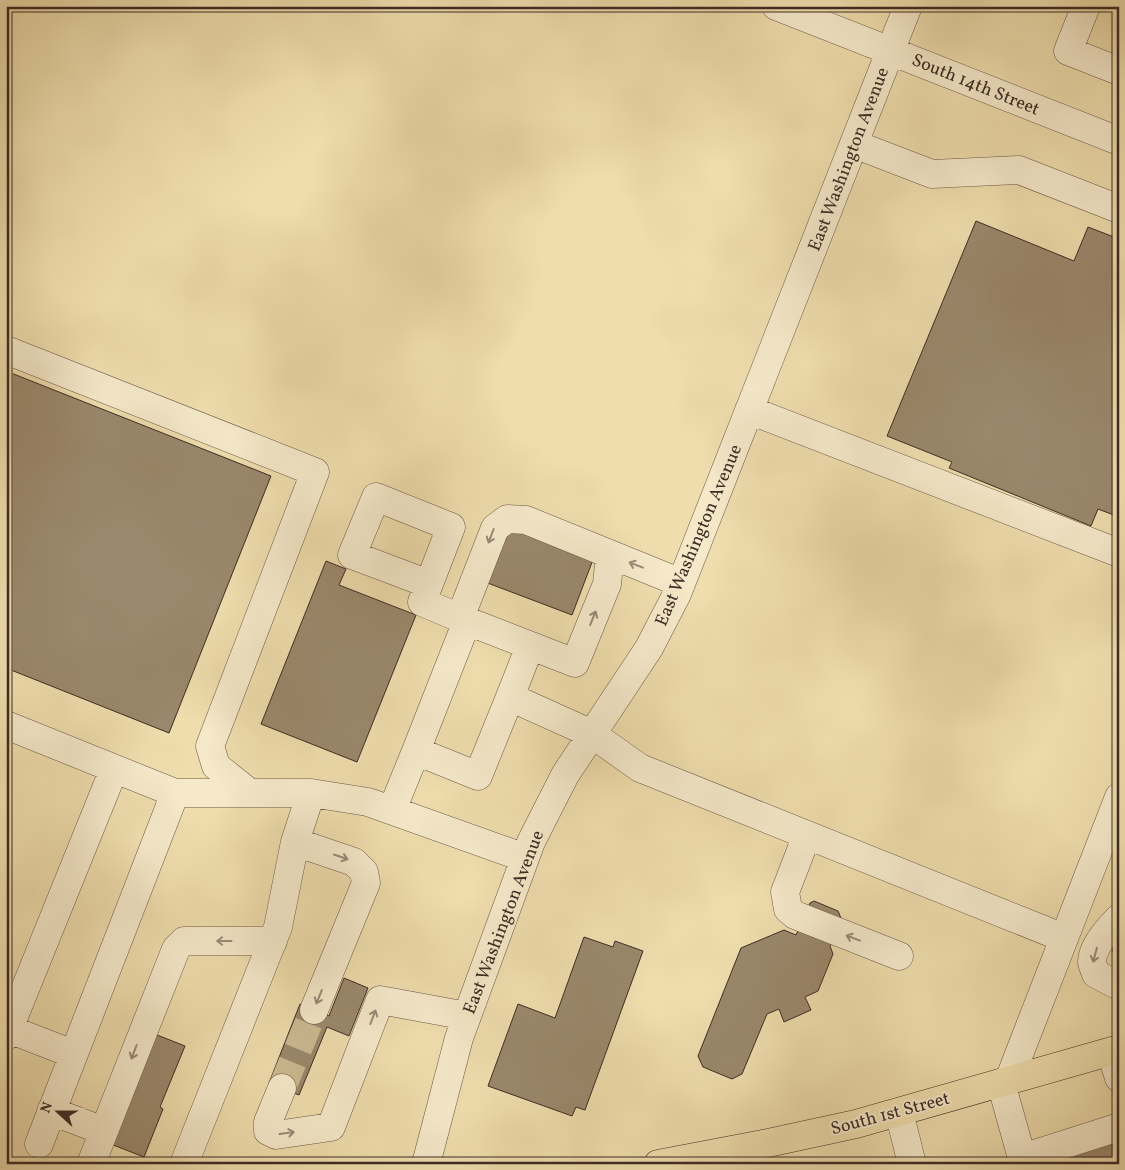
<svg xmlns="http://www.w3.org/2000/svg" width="1125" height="1170" viewBox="0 0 1125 1170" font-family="Vollkorn,serif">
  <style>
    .building { fill: #9a886c; stroke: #3d2c25 }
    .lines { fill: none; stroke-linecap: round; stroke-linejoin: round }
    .minor-tunnel { stroke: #cbba92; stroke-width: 28; stroke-dasharray: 28 14; stroke-linecap: butt }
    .minor-casing { stroke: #6a5847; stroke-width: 29 }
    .major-casing { stroke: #3d2c25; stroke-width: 29 }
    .minor { stroke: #f5e9ca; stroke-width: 28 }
    .major { stroke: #efddad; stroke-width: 28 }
    .oneway { stroke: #998a78 }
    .labels { text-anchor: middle; stroke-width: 4; stroke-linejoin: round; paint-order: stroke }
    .street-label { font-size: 18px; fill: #3d2c25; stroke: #f5e9ca }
  </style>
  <rect width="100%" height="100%" fill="#efddad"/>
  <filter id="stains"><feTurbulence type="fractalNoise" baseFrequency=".004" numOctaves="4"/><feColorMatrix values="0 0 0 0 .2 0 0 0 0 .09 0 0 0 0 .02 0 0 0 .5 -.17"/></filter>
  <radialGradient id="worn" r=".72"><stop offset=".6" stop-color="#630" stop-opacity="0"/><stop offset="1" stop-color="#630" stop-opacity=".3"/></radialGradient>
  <path class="building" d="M7,6h17l-3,6z
    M976,221l98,40 14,-34 31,12v278l-21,-8 -7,17 -142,-58 3,-6 -65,-26z
    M6,371l265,105 -102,257 -163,-65z
    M507,524l87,33 -22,58 -87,-33z
    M326,561l20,8 -7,16 77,30 -59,147 -96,-38z
    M814,901l24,10 3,7 -11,28 3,8 -15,37 -13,6 6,13 -27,12 -5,-13 -12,5 -25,60 -10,5 -29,-12 -5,-11 43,-108 43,-18 12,5 14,-32z
    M584,937l29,10 2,-6 28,10 -58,159 -9,-3 -4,9 -84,-30 30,-82 37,14z
    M1119,940v31l-9,-29z
    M344,978l24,10 -19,48 -22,-9 -28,68 -30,-12 31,-79 29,12z
    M152,1033l33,13 -25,61 3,2 -19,48 -36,-14z
    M1110,1138l8,26h-76z"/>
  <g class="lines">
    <path class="minor-tunnel" d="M282,1088l32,-78"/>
    <g class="minor-casing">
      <path id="minor" d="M776,6l343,135
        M1086,6l-18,45 51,20
        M854,144l78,30 87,-4 100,39
        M6,350l309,122 -105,274 6,20 34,27
        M749,410l370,143
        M460,618l35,-90 12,-9 19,1 155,63
        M467,621l108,42 32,-79 3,-29
        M510,697l20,-51
        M6,725l169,68h136
        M416,751l51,-130 -45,-19 29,-75 -75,-30 -24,58 77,29
        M392,810l24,-59 62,25 32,-79 82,37 48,34 424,170
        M807,835l-22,57 3,17 7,6 104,41
        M295,842l59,20 10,10 2,11 -52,127
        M1119,918c-10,10 -27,29 -27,44 0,3 3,8 4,12l23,12
        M6,1028l67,26
        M6,1036l108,-267
        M1111,1052l8,26
        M1009,1080l110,-283
        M1001,1083l21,75
        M282,1088l-14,34v9l8,4 55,-8 49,-127 87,16
        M51,1111l53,20
        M899,1112l13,52
        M39,1144l136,-351
        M91,1164l85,-215 8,-8h89
        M184,1164l94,-237 17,-85 16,-49 57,9 157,56
        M426,1164l33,-126 72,-196 34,-67 84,-127 28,-54 231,-588
        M1024,1164l-2,-6 97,-31"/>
    </g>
    <g class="major-casing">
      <path id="major" d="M658,1164l105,-20 93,-20 263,-75"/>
    </g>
    <use href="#minor" class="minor"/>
    <use href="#major" class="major"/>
  </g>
  <defs><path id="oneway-shaft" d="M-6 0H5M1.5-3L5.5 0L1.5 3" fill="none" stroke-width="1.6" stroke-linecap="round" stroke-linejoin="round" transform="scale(1.25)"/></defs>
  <g class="oneway">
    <use href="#oneway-shaft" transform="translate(491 536) rotate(111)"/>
    <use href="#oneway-shaft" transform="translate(636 565) rotate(-159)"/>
    <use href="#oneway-shaft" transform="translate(593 618) rotate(-68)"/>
    <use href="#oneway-shaft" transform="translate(341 857) rotate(19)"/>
    <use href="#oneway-shaft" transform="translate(853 938) rotate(-159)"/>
    <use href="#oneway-shaft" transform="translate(224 941) rotate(180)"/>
    <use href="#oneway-shaft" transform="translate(1095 955) rotate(105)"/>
    <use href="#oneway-shaft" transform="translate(319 997) rotate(112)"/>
    <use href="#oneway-shaft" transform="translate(373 1017) rotate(-69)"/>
    <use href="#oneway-shaft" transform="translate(134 1052) rotate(111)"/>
    <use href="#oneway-shaft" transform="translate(287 1133) rotate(-8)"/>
  </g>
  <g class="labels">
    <g class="street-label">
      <text transform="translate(976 84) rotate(22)" y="6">South 14th Street</text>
      <text transform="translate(848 159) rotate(-69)" y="6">East Washington Avenue</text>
      <text transform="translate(698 535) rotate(-67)" y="6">East Washington Avenue</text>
      <text transform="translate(503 922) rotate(-69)" y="6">East Washington Avenue</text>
      <text transform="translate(890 1113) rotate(-15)" y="6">South 1st Street</text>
    </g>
  </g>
  <rect width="1125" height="1170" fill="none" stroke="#efddad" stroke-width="25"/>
  <rect x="8" y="8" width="1110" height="1155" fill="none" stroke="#3d2c25" stroke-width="2.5"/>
  <rect x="12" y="12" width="1100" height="1145" fill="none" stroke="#3d2c25"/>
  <g transform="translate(58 1112) rotate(291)" stroke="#f5e9ca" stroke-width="4" paint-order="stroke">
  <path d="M0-4L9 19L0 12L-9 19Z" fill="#3d2c25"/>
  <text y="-8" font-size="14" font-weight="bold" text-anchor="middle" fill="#3d2c25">N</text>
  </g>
  <rect width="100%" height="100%" filter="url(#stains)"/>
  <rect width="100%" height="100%" fill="url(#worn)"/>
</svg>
